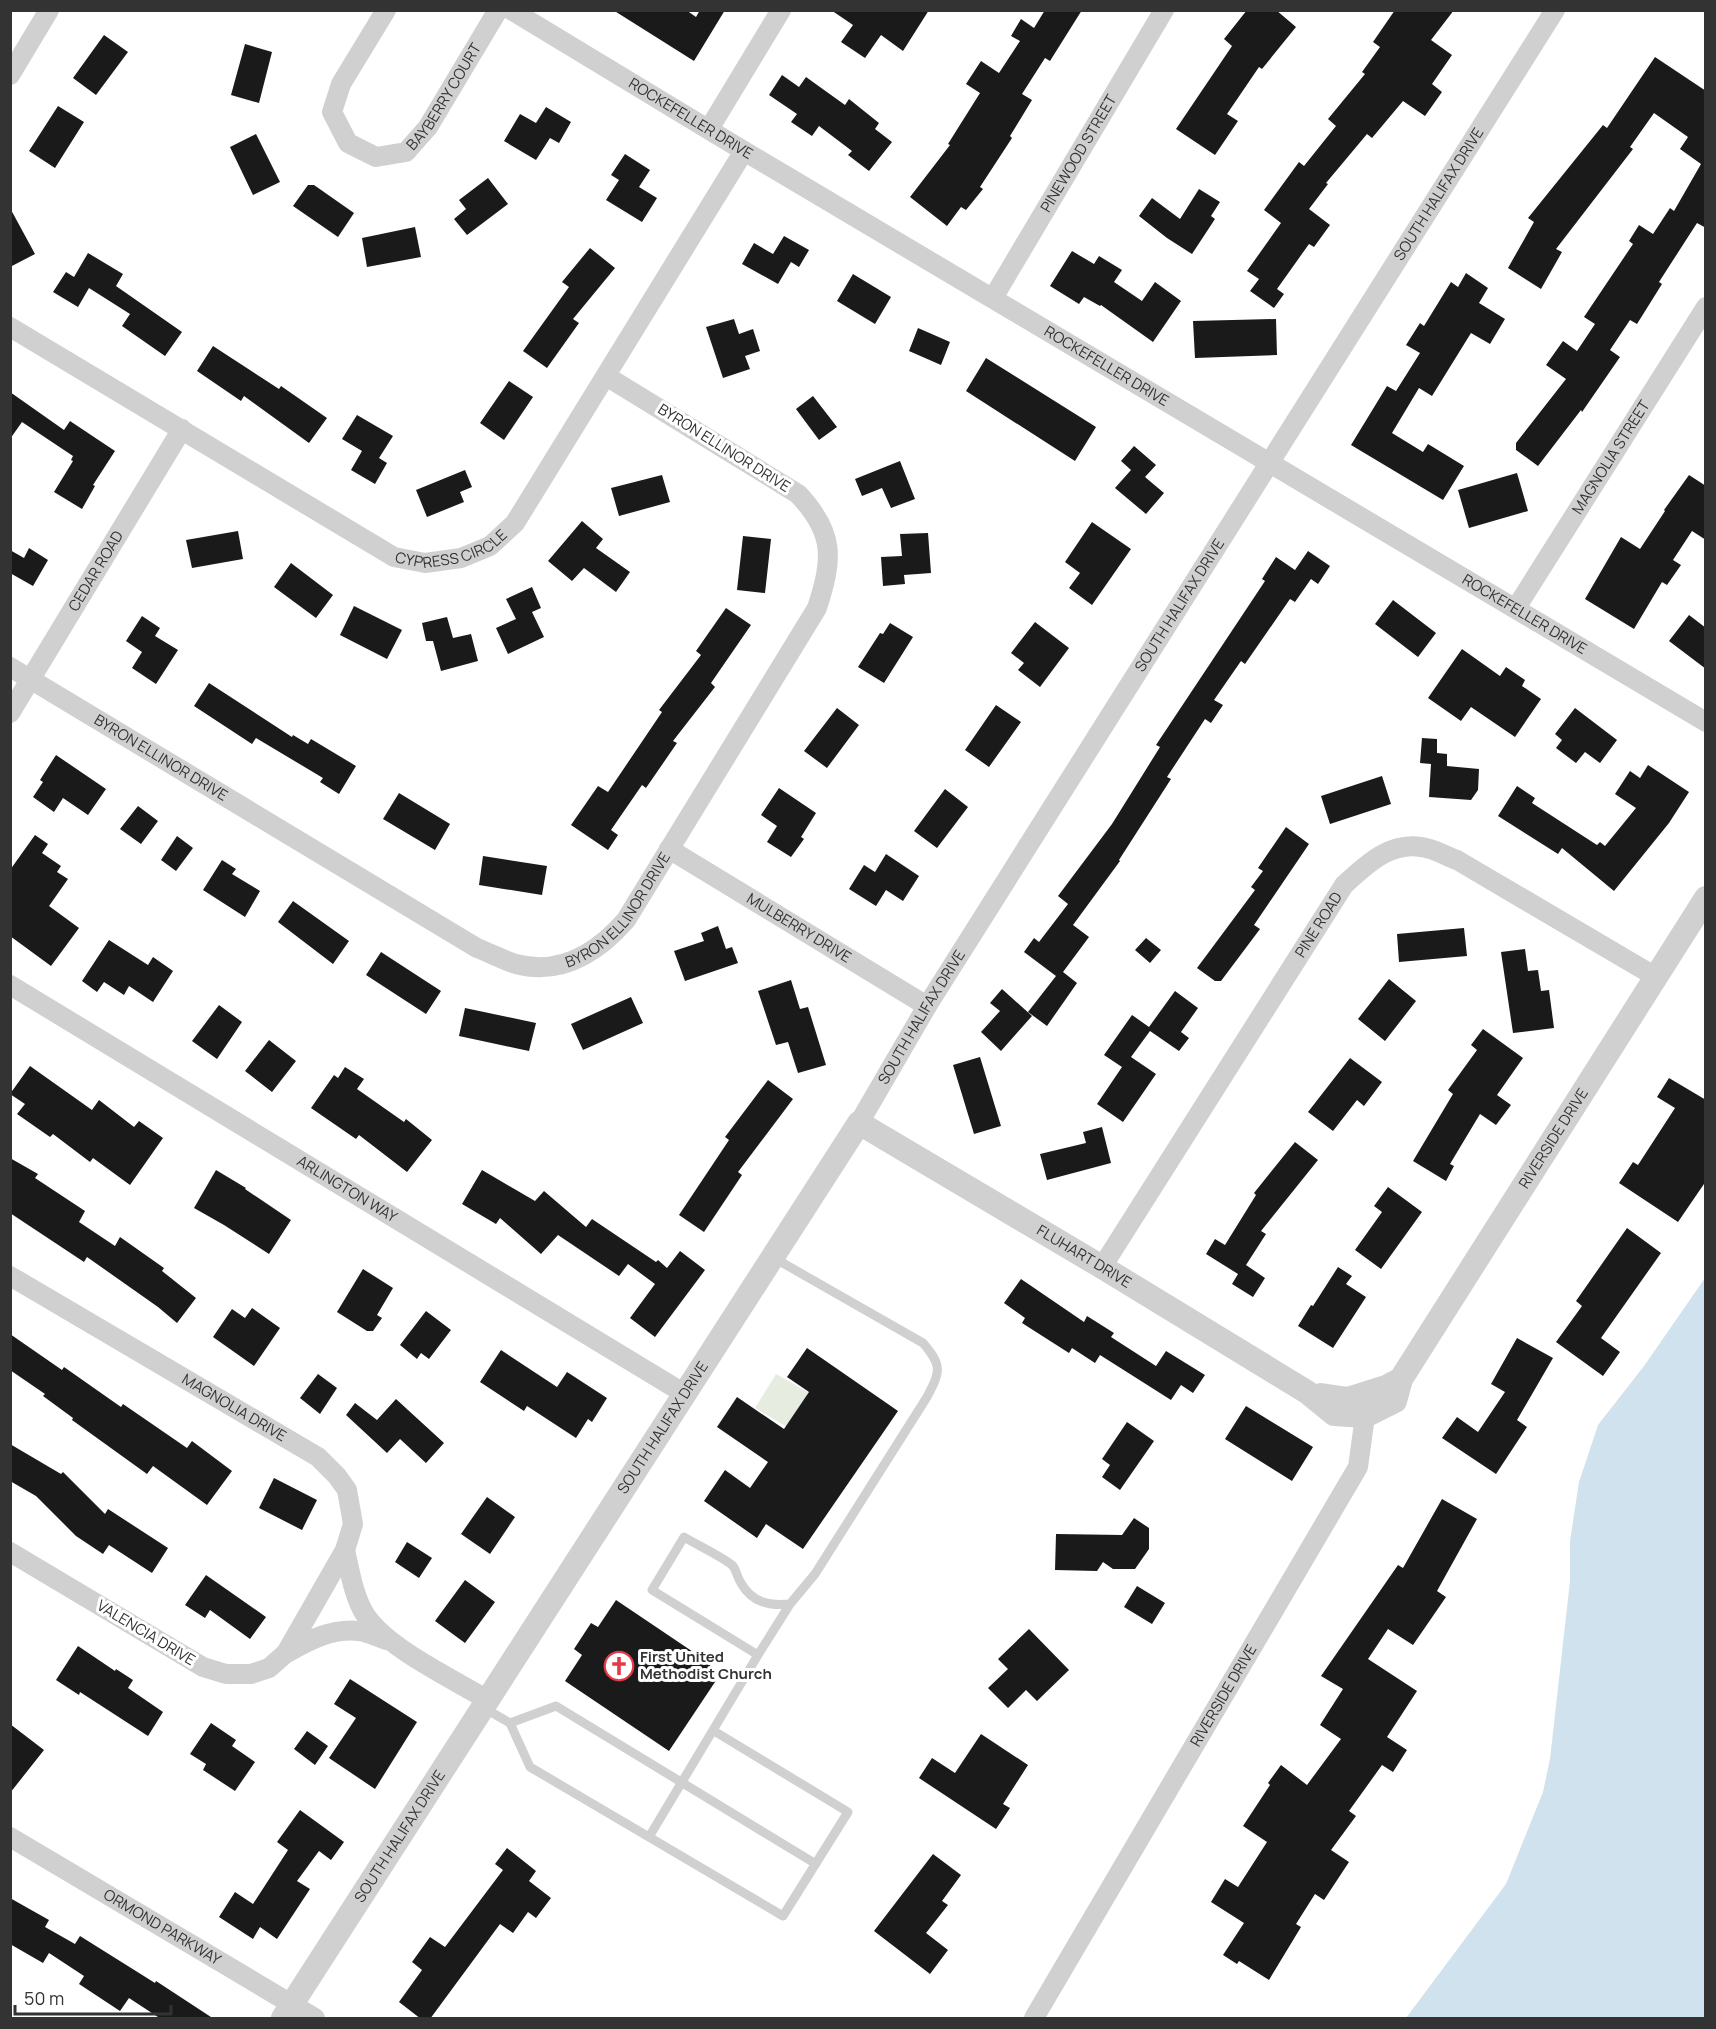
<svg xmlns="http://www.w3.org/2000/svg" width="1716" height="2029" viewBox="0 0 1716 2029" font-family="Manrope,sans-serif">
  <style>
    .green { fill: #e6ecdf }
    .water { fill: #cfe2ee }
    .building { fill: #1a1a1a }
    .lines { fill: none; stroke-linecap: round; stroke-linejoin: round }
    .service { stroke: #d0d0d0; stroke-width: 9 }
    .minor { stroke: #d0d0d0; stroke-width: 20 }
    .tertiary { stroke: #d0d0d0; stroke-width: 24 }
    .labels { text-anchor: middle; stroke-width: 6; stroke-linejoin: round; paint-order: stroke }
    .street-label { font-size: 15px; fill: #333; stroke: #fff }
    .poi-label { font-size: 15px; font-weight: bold; fill: #333; stroke: #fff; text-anchor: start }
  </style>
  <rect width="100%" height="100%" fill="#fff"/>
  <path class="green" d="M776,1374l37,21 -21,35 -37,-22z"/>
  <path class="water" d="M1705,1278v740h-299l100,-134 37,-92 7,-33 20,-178v-40l9,-59 19,-57 46,-59z"/>
  <path class="building" d="M613,10h73l10,7 4,-7h25l-31,51z
    M831,10h98l-26,41 -22,-16 -16,23 -24,-16 12,-17z
    M1045,10h37l-32,51 -5,-3 -23,36 10,6 -22,36 2,2 -32,49 3,2 -17,21 -5,-3 -14,19 -37,-29 40,-52 -2,-1 10,-16 22,-35 -14,-9 15,-23 18,12 21,-32 -9,-5 10,-17 13,9z
    M1247,10h29l20,17 -34,42 -3,-2 -32,47 11,7 -23,34 -39,-26 56,-83 -8,-7z
    M1395,10h59l-23,30 21,15 -20,29 10,8 -17,24 -22,-15 -31,37 -5,-4 -41,49 2,1 -19,25 21,16 -16,22 -5,-3 -32,45 7,5 -10,14 -24,-17 9,-12 -12,-8 34,-48 -17,-13 35,-48 5,4 32,-40 -8,-7 37,-45 -3,-2 18,-25 -7,-5z
    M104,35l24,17 -32,43 -23,-17z
    M245,44l27,8 -13,51 -28,-8z
    M1655,57l51,34v137l-9,-5 -38,59 3,2 -25,40 -7,-4 -20,30 10,7 -38,55 -1,-2 -43,56 -22,-16v-7l50,-64 -20,-14 17,-24 14,10 18,-27 -11,-7 49,-73 -4,-3 10,-16 14,9 17,-26 4,3 27,-47 -21,-15 8,-12 -34,-24 -24,34 3,2 -77,100 6,3 -21,37 -33,-21 26,-46 -6,-4 75,-93 4,3z
    M782,75l17,12 7,-10 39,28 4,-6 30,24 -4,6 17,13 -23,29 -21,-16 4,-4 -33,-25 -7,10 -21,-14 6,-8 -28,-19z
    M58,106l26,16 -29,46 -26,-17z
    M546,107l25,15 -12,21 -9,-5 -14,22 -32,-19 16,-27 16,9z
    M256,134l24,48 -27,13 -23,-48z
    M625,154l25,16 -11,17 18,11 -15,24 -36,-22 13,-20 -8,-5z
    M488,178l20,26 -41,31 -13,-16 12,-10 -7,-9z
    M308,185h6l40,28 -16,24 -45,-31z
    M1199,189l21,13 -9,14 4,3 -23,35 -25,-16 -28,-22 13,-18 28,21z
    M10,208l25,46 -25,13z
    M415,227l6,30 -54,10 -5,-29z
    M784,236l25,14 -10,17 -8,-5 -13,22 -36,-20 12,-21 19,11z
    M590,248l25,20 -42,51 6,4 -32,45 -24,-17 46,-64 -7,-5z
    M1072,251l22,13 5,-8 23,14 -8,12 28,19 13,-19 26,19 -28,41 -52,-37 -1,1 -16,-9 -5,7 -29,-18z
    M88,253l35,21 -7,12 66,46 -17,24 -43,-30 8,-12 -41,-26 -11,19 -25,-15 13,-20 8,5z
    M1466,273l22,15 -9,15 26,16 -15,25 -19,-11 -39,63 -13,-8 -27,45 31,19 5,-8 36,22 -21,34 -92,-55 36,-59 9,5 24,-38 -14,-8 14,-22 4,3 27,-44 7,5z
    M853,274l38,23 -16,27 -38,-23z
    M734,319l5,15 14,-5 7,22 -15,5 5,13 -27,9 -17,-51z
    M1276,319l1,36 -82,3 -2,-37z
    M918,328l32,14 -9,23 -32,-14z
    M213,346l66,43 2,-3 46,32 -18,25 -65,-47 -3,5 -44,-30z
    M986,358l110,69 -21,34 -109,-70z
    M509,381l24,16 -29,43 -24,-17z
    M10,392l54,38 6,-9 45,30 -22,34 2,1 -13,23 -28,-17 19,-31 -2,-1 2,-4 -51,-34 -12,17z
    M813,396l24,31 -18,13 -23,-31z
    M357,415l36,21 -14,22 8,5 -12,21 -24,-14 11,-19 -20,-12z
    M1134,446l22,19 -11,12 19,16 -18,21 -31,-26 16,-18 -10,-9z
    M900,461l15,38 -24,9 -9,-20 -20,8 -7,-17z
    M465,470l7,17 -12,5 4,10 -37,15 -11,-27z
    M1517,473l11,38 -59,17 -11,-38z
    M662,475l8,27 -51,14 -8,-28z
    M1689,475l17,11v54l-14,-9 -19,29 8,5 -14,20 -5,-3 -28,47 -49,-30 36,-62 19,12 25,-38 -1,-1z
    M582,521l21,18 -7,9 34,24 -14,20 -32,-24 -12,13 -24,-20z
    M1092,522l39,27 -39,56 -23,-17 11,-15 -15,-11z
    M238,531l5,28 -51,9 -6,-28z
    M928,533l3,40 -27,2 1,9 -22,2 -2,-29 21,-1 -2,-22z
    M743,536l28,3 -6,54 -28,-3z
    M29,548l19,12 -15,26 -23,-13v-23l14,8z
    M1308,551l22,15 -12,18 -7,-5 -16,23 -5,-3 -45,65 -4,-3 -27,39 9,5 -12,18 -6,-4 -38,58 4,2 -52,81 1,1 -47,64 16,12 -26,35 14,11 -30,43 -19,-14 28,-36 -32,-24 10,-14 5,4 29,-38 -10,-8 54,-72 48,-77 -4,-2 109,-164 -3,-2 14,-22 19,13z
    M291,563l42,32 -17,23 -42,-31z
    M532,587l9,21 -9,4 12,25 -36,17 -12,-26 20,-9 -10,-20z
    M1393,600l43,33 -18,24 -43,-33z
    M354,606l48,24 -15,29 -47,-24z
    M726,608l25,17 -40,58 4,4 -42,54 4,2 -31,45 -4,-3 -31,45 7,5 -10,15 -37,-25 27,-39 10,6 54,-80 -3,-2 42,-55 -5,-4z
    M1689,615l17,13v41l-37,-28z
    M142,616l18,12 -5,8 23,14 -22,34 -24,-16 10,-16 -16,-11z
    M447,617l6,21 18,-4 7,27 -37,10 -8,-30h-7l-4,-18z
    M1035,622l34,26 -29,39 -22,-17 6,-7 -13,-10z
    M890,623l23,14 -29,46 -26,-16 22,-34 3,1z
    M1462,649l38,27 6,-9 19,13 -3,6 19,13 -26,38 -44,-30 -10,14 -33,-23z
    M209,683l83,54 1,-2 15,9 3,-5 45,27 -17,28 -19,-12 3,-4 -67,-40 -4,6 -58,-38z
    M996,705l25,17 -32,45 -24,-17z
    M837,708l22,17 -32,43 -23,-17z
    M1575,708l42,32 -17,23 -15,-11 -9,11 -20,-15 6,-8 -7,-6z
    M1422,738l15,1v14l10,1v12l32,3 -1,21 -7,10 -42,-3 2,-33 -11,-1z
    M56,755l50,34 -18,26 -25,-17 -9,14 -21,-15 10,-15 -3,-2z
    M1648,765l41,27 -20,31 -55,68 -52,-43 -4,6 -60,-38 19,-30 18,12 -3,5 65,42 3,-3 5,4 31,-38 -21,-14 15,-23 10,7z
    M1382,776l9,28 -61,20 -9,-28z
    M779,788l37,25 -15,24 3,2 -13,18 -24,-15 10,-16 -16,-11z
    M945,789l23,18 -31,41 -23,-17z
    M399,793l51,31 -15,26 -52,-31z
    M138,806l20,15 -17,23 -21,-15z
    M1286,827l23,17 -55,81 6,4 -39,52h-6l-18,-13 58,-78 -4,-3 12,-16 -5,-3z
    M35,835l13,9 -6,9 19,13 -4,6 11,7 -19,27 30,22 -28,38 -41,-30v-66z
    M177,836l16,12 -17,23 -15,-11z
    M886,854l33,22 -16,25 -17,-11 -10,16 -27,-17 15,-24 11,7z
    M483,856l64,10 -5,29 -63,-10z
    M222,860l14,9 -4,5 28,17 -15,26 -42,-27z
    M293,901l56,40 -16,23 -55,-42z
    M718,926l8,23 6,-2 6,16 -53,18 -11,-30 30,-10 -3,-8z
    M1464,928l3,28 -68,6 -2,-28z
    M1146,938l15,12 -11,13 -15,-13z
    M109,940l39,25 5,-8 20,14 -20,31 -24,-16 -5,9 -20,-13 -7,10 -15,-11z
    M1525,949l3,22 10,-1 3,21 8,-1 5,38 -41,5 -12,-81z
    M381,952l60,39 -15,23 -60,-39z
    M1389,979l27,22 -31,40 -27,-22z
    M791,980l9,29 8,-2 18,58 -28,8 -10,-31 -12,3 -18,-54z
    M1002,989l30,27 -31,35 -20,-19 19,-21 -10,-8z
    M1175,991l23,17 -17,24 8,6 -10,13 -29,-20 -19,26 25,17 -33,48 -26,-18 25,-37 -18,-12 28,-40 17,12z
    M631,997l12,26 -60,27 -12,-26z
    M219,1005l23,17 -25,37 -25,-18z
    M465,1008l71,15 -7,28 -70,-15z
    M1483,1029l40,29 -26,37 14,10 -15,20 -16,-11 -30,50 4,2 -8,15 -33,-20 40,-67 -5,-4 29,-40 -6,-5z
    M269,1040l27,21 -24,31 -27,-21z
    M980,1057l21,69 -27,8 -21,-69z
    M1350,1058l32,24 -18,24 -7,-6 -24,31 -25,-19z
    M30,1066l62,44 7,-10 35,27 5,-6 24,17 -33,47 -37,-27 -3,4 -37,-28 -3,3 -33,-23 8,-10 -15,-10z
    M345,1067l19,12 -7,10 47,33 2,-3 26,21 -25,32 -48,-37 -3,4 -45,-31 23,-33 4,3z
    M1669,1078l37,22v81l-28,41 -59,-39 14,-21 5,3 37,-57 -18,-11z
    M768,1080l25,19 -55,73 4,3 -38,57 -25,-17 50,-75 -4,-3z
    M1102,1127l9,36 -64,17 -7,-26 46,-11 -3,-11z
    M1295,1142l23,18 -57,71 5,3 -20,31 19,13 -12,19 -21,-13 6,-10 -32,-20 9,-15 10,6 31,-50 -2,-2z
    M10,1158l28,16 -3,4 50,33 -6,11 36,24 5,-9 44,31 -2,3 34,27 -19,25 -19,-16 -71,-50 -3,5 -74,-49z
    M216,1170l30,18 -1,1 46,31 -22,34 -45,-29 -30,-17z
    M482,1170l53,31 9,-10 42,36 6,-8 64,43 2,-2 9,8 13,-17 25,19 -50,67 -25,-19 25,-34 -27,-20 -9,12 -61,-41 -17,19 -41,-36 -4,6 -34,-20z
    M1388,1187l34,25 -41,57 -26,-19 27,-38 -8,-6z
    M1627,1228l34,25 -60,85 19,14 -17,24 -47,-34 26,-36 -6,-5z
    M1338,1267l14,9 -6,8 20,13 -33,51 -35,-22 13,-21 2,1z
    M363,1269l30,19 -16,27 5,3 -9,13h-6l-30,-19z
    M1021,1279l63,43 3,-6 27,17 -3,4 45,29 10,-15 39,24 -12,18 -12,-8 -10,15 -71,-45 -5,8 -23,-15 -3,5 -47,-30 3,-5 -21,-15z
    M252,1308l28,20 -26,38 -41,-29 19,-28 13,9z
    M426,1311l25,19 -22,29 -8,-6 -4,6 -17,-14z
    M10,1334l52,36 2,-3 57,40 2,-3 64,44 5,-7 40,30 -25,34 -54,-39 -6,8 -75,-54 1,-2 -30,-22 2,-2 -35,-24z
    M1517,1338l36,20 -36,62 10,7 -31,47 -54,-36 15,-21 21,15 27,-40 -14,-8z
    M807,1348l91,63 -95,138 -37,-25 -9,14 -53,-37 21,-31 25,18 18,-26 -51,-35 20,-30 47,32 25,-37 -22,-15z
    M501,1350l56,37 10,-15 40,26 -15,24 -4,-3 -12,19 -49,-32 -3,5 -44,-29z
    M318,1374l19,14 -17,26 -20,-16z
    M396,1399l48,44 -18,20 -26,-24 -13,14 -41,-38 9,-12 22,17z
    M1246,1406l67,41 -21,34 -67,-42z
    M1127,1422l27,19 -34,49 -18,-13 8,-12 -8,-6z
    M10,1444l51,30 2,-2 42,42 3,-5 60,39 -16,25 -43,-28 -6,9 -27,-18 -40,-40 -26,-15z
    M274,1478l43,22 -15,30 -43,-22z
    M487,1497l28,20 -25,37 -29,-20z
    M1442,1499l35,20 -40,72 9,6 -33,48 -25,-16 -20,30 49,32 -30,46 20,13 -14,22 -11,-7 -33,46 7,5 -25,34 18,12 -25,38 -9,-6 -19,30 5,3 -32,53 -30,-19 -2,3 -14,-9 21,-32 -33,-21 14,-23 13,8 29,-45 -24,-16 27,-41 -2,-2 13,-18 26,20 34,-46 -21,-14 23,-36 -22,-13 77,-111 5,3z
    M1134,1518l15,10v21l-14,20h-22l-10,-7 -6,9 -42,-1 1,-36 66,1z
    M407,1542l25,16 -13,20 -24,-16z
    M206,1575l60,42 -16,22 -40,-29 -5,8 -20,-13z
    M465,1580l30,22 -30,41 -30,-22z
    M1137,1586l28,17 -13,21 -28,-17z
    M616,1600l95,64 -5,8 11,7 -48,72 -104,-70 17,-26 -8,-6 17,-26 7,4z
    M1029,1629l40,41 -32,31 -11,-11 -18,18 -20,-20 20,-19 -10,-10z
    M78,1646l37,25 1,-2 17,11 -5,8 35,24 -15,24 -68,-44 -1,3 -23,-15z
    M350,1679l67,43 -42,67 -46,-31 27,-40 -22,-14z
    M211,1723l25,17 -4,6 23,16 -20,29 -32,-21 3,-6 -16,-10z
    M10,1724l34,26 -34,43z
    M307,1731l21,15 -13,19 -21,-16z
    M981,1734l47,31 -25,39 7,4 -14,21 -77,-51 13,-20 23,15z
    M300,1810l44,32 -13,18 -12,-9 -22,30 13,8 -33,50 -17,-12 -7,12 -34,-22 16,-25 18,12 35,-54 -11,-8z
    M507,1848l29,23 -7,10 22,17 -15,20 -8,-6 -15,21 -13,-9 -70,95h-9l-22,-17 23,-32 -10,-8 18,-25 15,10 58,-77 -8,-6z
    M933,1854l28,21 -19,26 6,4 -22,28 22,17 -18,24 -56,-43z
    M10,1898l39,22 -4,7 30,17 5,-8 75,47 1,-2 58,38h-53l-32,-21 -9,13 -41,-27 5,-8 -35,-23 -6,10 -33,-19z"/>
  <g class="lines">
    <path class="service" d="M758,1655l-106,-65 32,-53c11,7 41,21 49,29 3,4 5,13 8,17 11,20 29,23 49,21
      M484,1708l26,15 20,44 253,149 65,-104 -134,-81
      M510,1723l46,-17 260,158
      M649,1837l109,-182 32,-51 25,-30 112,-177c13,-25 16,-31 -4,-54l-149,-85"/>
    <g class="minor">
      <path id="s1" d="M386,10l-45,74 -9,28 16,31 28,14 30,-5 22,-25 70,-117"/>
      <path id="s2" d="M511,10l233,141 962,571"/>
      <path d="M10,75l39,-65"/>
      <path d="M709,129l72,-119"/>
      <path id="s3" d="M993,298l171,-288"/>
      <path id="s4" d="M10,327l384,230 31,6 36,-5 29,-12 25,-23 229,-372"/>
      <path id="s5" d="M1516,608l190,-301"/>
      <path id="s6" d="M10,667l467,281c13,5 26,12 39,16 45,12 82,-12 110,-44l191,-312c16,-49 18,-75 -19,-114l-192,-118"/>
      <path id="s7" d="M10,713l172,-284"/>
      <path id="s8" d="M669,849l258,157"/>
      <path id="s9" d="M10,985l675,409"/>
      <path id="s10" d="M859,1123l68,-117 628,-996"/>
      <path id="s11" d="M1102,1267l242,-382c22,-20 45,-43 77,-38 12,1 25,9 36,13l199,117"/>
      <path id="s12" d="M10,1276l308,181 19,19 10,14 6,34 -8,26 -59,103 -17,15 -18,6h-25l-23,-7 -193,-115"/>
      <path d="M345,1550c5,22 9,48 21,66 23,33 85,62 120,83"/>
      <path d="M287,1653c22,-13 45,-25 72,-22 9,1 19,6 27,9"/>
      <path id="s13" d="M10,1837l305,181"/>
      <path id="s14" d="M1034,2018l324,-551 7,-51"/>
    </g>
    <g class="tertiary">
      <path d="M1321,1395l27,4 38,-12 15,-8"/>
      <path id="s15" d="M283,2018l576,-895 243,144 205,125 27,22 31,2 30,-15 6,-22 305,-481"/>
    </g>
  </g>
  <defs>
    <g id="church-ring" transform="scale(1.5)"><circle r="9.5" fill="#fff" stroke="#e63946" stroke-width="1.5"/><path d="M-1.2-6h2.4v3.5h3.3v2.4h-3.3V6h-2.4V-.1h-3.3v-2.4h3.3Z" fill="#e63946"/></g>
  </defs>
  <g fill-rule="evenodd">
    <use href="#church-ring" x="619" y="1666"/>
  </g>
  <g class="labels">
    <g class="street-label">
      <text dy="5" stroke="none"><textPath href="#s1" startOffset="280">BAYBERRY COURT</textPath></text>
      <text dy="5" stroke="none"><textPath href="#s2" startOffset="210">ROCKEFELLER DRIVE</textPath></text>
      <text dy="5" stroke="none"><textPath href="#s3" startOffset="168">PINEWOOD STREET</textPath></text>
      <text dy="5" stroke="none"><textPath href="#s10" startOffset="1095">SOUTH HALIFAX DRIVE</textPath></text>
      <text dy="5" stroke="none"><textPath href="#s2" startOffset="694">ROCKEFELLER DRIVE</textPath></text>
      <text transform="translate(724 448) rotate(32)" y="5">BYRON ELLINOR DRIVE</text>
      <text dy="5" stroke="none"><textPath href="#s5" startOffset="178">MAGNOLIA STREET</textPath></text>
      <text dy="5" stroke="none"><textPath href="#s4" startOffset="508">CYPRESS CIRCLE</textPath></text>
      <text dy="5" stroke="none"><textPath href="#s7" startOffset="166">CEDAR ROAD</textPath></text>
      <text dy="5" stroke="none"><textPath href="#s10" startOffset="609">SOUTH HALIFAX DRIVE</textPath></text>
      <text dy="5" stroke="none"><textPath href="#s2" startOffset="1180">ROCKEFELLER DRIVE</textPath></text>
      <text dy="5" stroke="none"><textPath href="#s6" startOffset="176">BYRON ELLINOR DRIVE</textPath></text>
      <text dy="5" stroke="none"><textPath href="#s6" startOffset="714">BYRON ELLINOR DRIVE</textPath></text>
      <text dy="5" stroke="none"><textPath href="#s11" startOffset="405">PINE ROAD</textPath></text>
      <text dy="5" stroke="none"><textPath href="#s8" startOffset="152">MULBERRY DRIVE</textPath></text>
      <text dy="5" stroke="none"><textPath href="#s10" startOffset="123">SOUTH HALIFAX DRIVE</textPath></text>
      <text dy="5" stroke="none"><textPath href="#s15" startOffset="1994">RIVERSIDE DRIVE</textPath></text>
      <text dy="5" stroke="none"><textPath href="#s9" startOffset="394">ARLINGTON WAY</textPath></text>
      <text dy="5" stroke="none"><textPath href="#s15" startOffset="1326">FLUHART DRIVE</textPath></text>
      <text dy="5" stroke="none"><textPath href="#s12" startOffset="260">MAGNOLIA DRIVE</textPath></text>
      <text dy="5" stroke="none"><textPath href="#s15" startOffset="702">SOUTH HALIFAX DRIVE</textPath></text>
      <text transform="translate(146 1633) rotate(31)" y="5">VALENCIA DRIVE</text>
      <text dy="5" stroke="none"><textPath href="#s14" startOffset="374">RIVERSIDE DRIVE</textPath></text>
      <text dy="5" stroke="none"><textPath href="#s15" startOffset="216">SOUTH HALIFAX DRIVE</textPath></text>
      <text dy="5" stroke="none"><textPath href="#s13" startOffset="177">ORMOND PARKWAY</textPath></text>
    </g>
    <g class="poi-label">
      <text x="640" y="1662">First United<tspan x="640" dy="17">Methodist Church</tspan></text>
    </g>
  </g>
  <rect width="1716" height="2029" fill="none" stroke="#333333" stroke-width="24"/>
  <path d="M15 2005v9h156v-9" fill="none" stroke="#333333" stroke-width="3"/>
  <text x="24" y="2005" font-size="18" fill="#333333" stroke="#ffffff" stroke-width="4.5" paint-order="stroke">50 m</text>
</svg>
